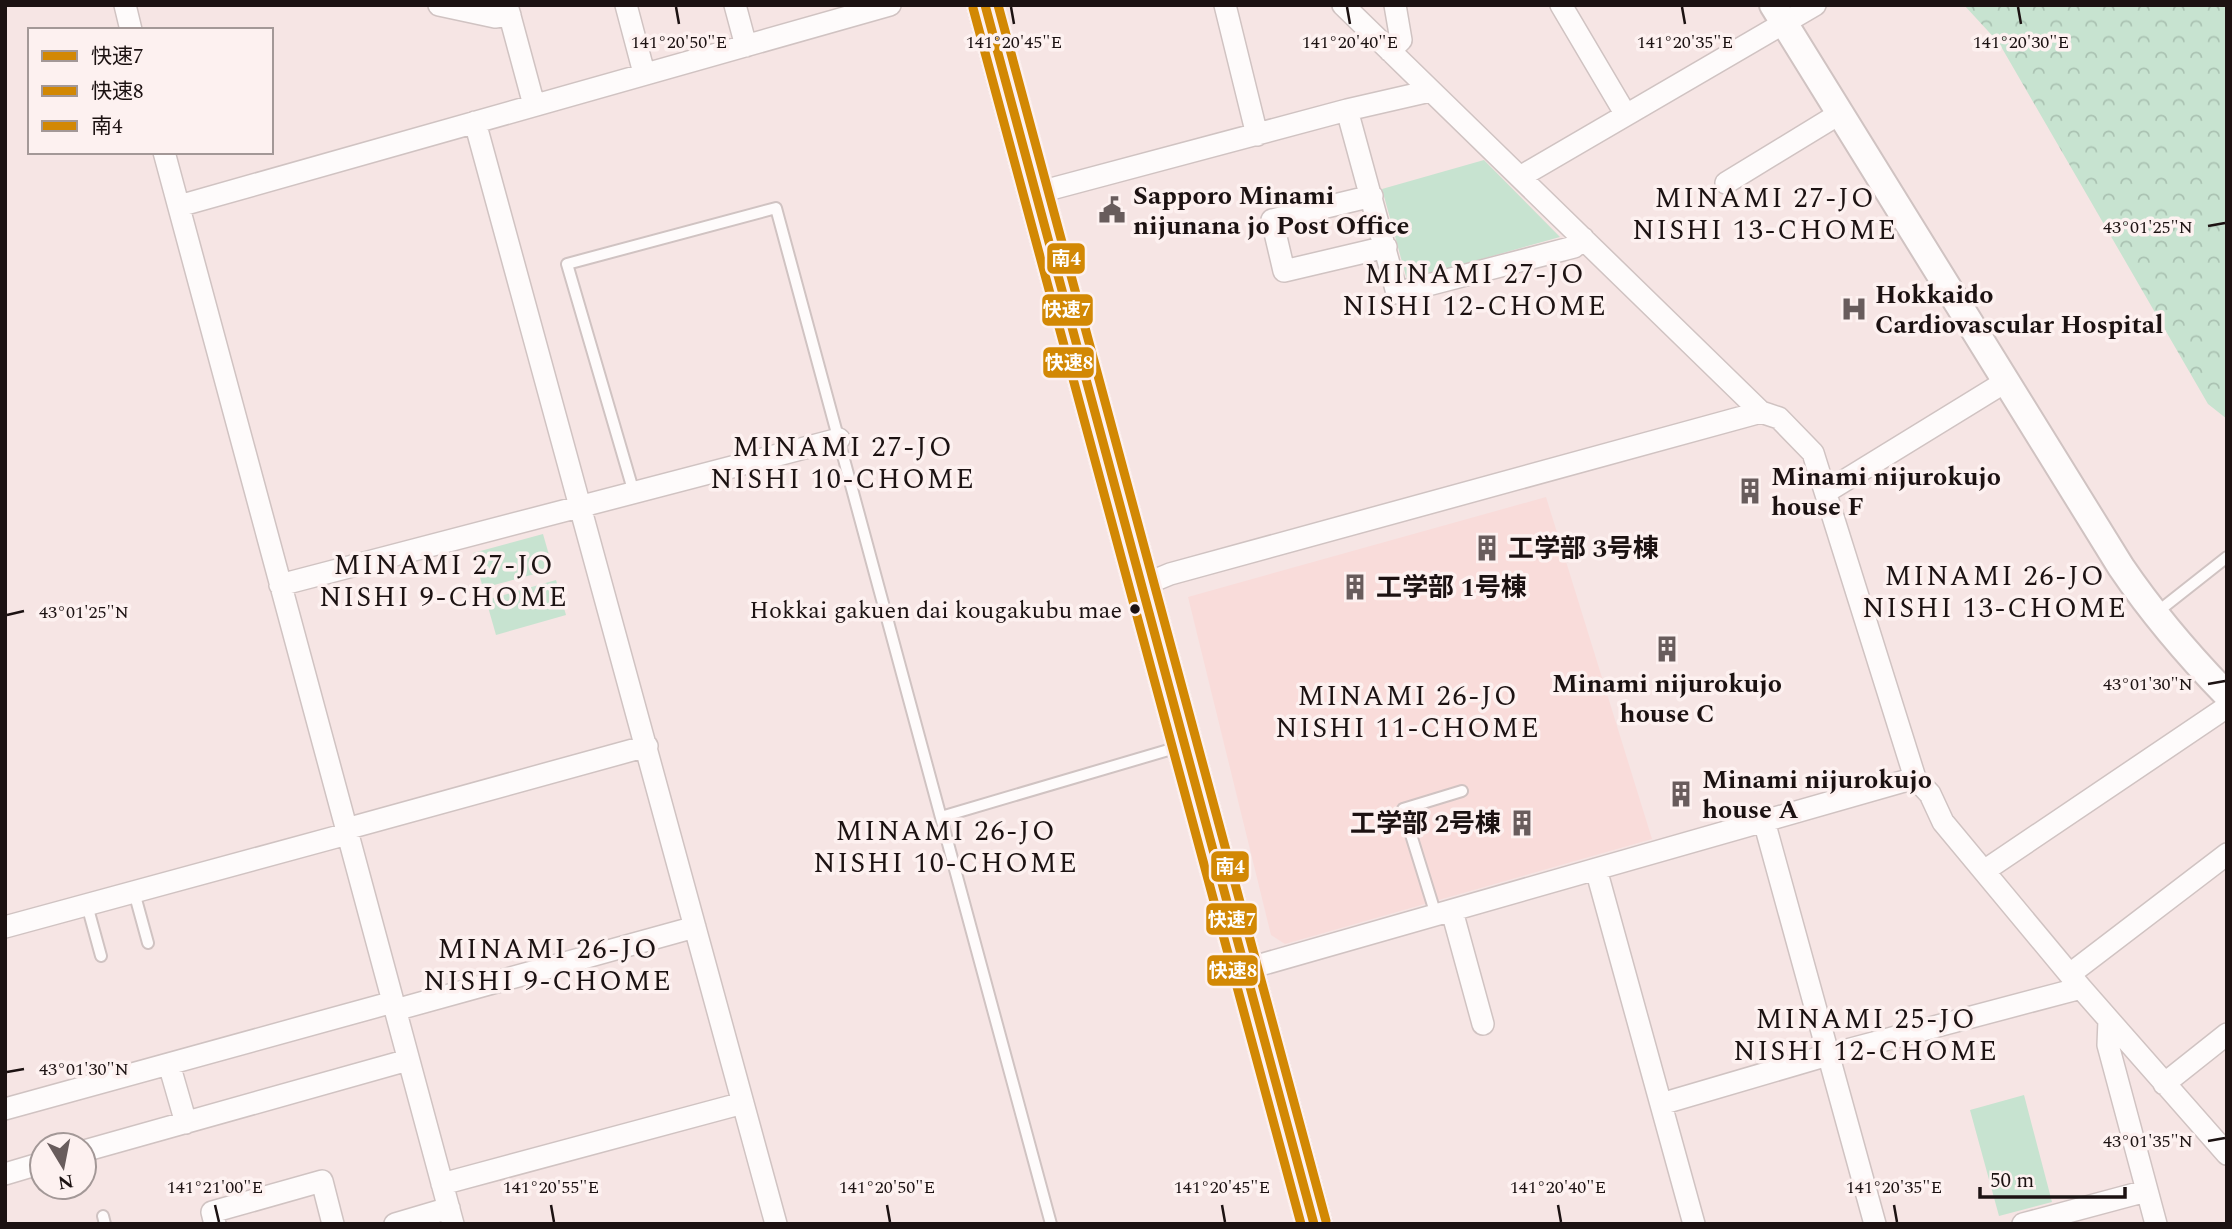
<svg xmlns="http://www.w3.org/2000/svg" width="2232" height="1229" viewBox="0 0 2232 1229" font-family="Spectral,'Noto Sans JP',serif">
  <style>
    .built { fill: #f9dcda }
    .forest { fill: url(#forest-crowns) }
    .park { fill: #c7e3d0 }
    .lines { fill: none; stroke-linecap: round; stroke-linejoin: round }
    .service-casing { stroke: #d0c3c2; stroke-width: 14 }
    .minor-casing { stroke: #d0c3c2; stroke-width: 24 }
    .tertiary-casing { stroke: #d0c3c2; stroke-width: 30 }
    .trunk-casing { stroke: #ae9a99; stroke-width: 38 }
    .service { stroke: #fefbfb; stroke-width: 10 }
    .minor { stroke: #fefbfb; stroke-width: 21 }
    .tertiary { stroke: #fefbfb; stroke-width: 26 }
    .trunk { stroke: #e5dad8; stroke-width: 35 }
    .bus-1-casing { stroke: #fdf1f0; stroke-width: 14 }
    .bus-2-casing { stroke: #fdf1f0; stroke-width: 14 }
    .bus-3-casing { stroke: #fdf1f0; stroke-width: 14 }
    .bus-1 { stroke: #d28804; stroke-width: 9 }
    .bus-2 { stroke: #d28804; stroke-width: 9 }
    .bus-3 { stroke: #d28804; stroke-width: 9 }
    .ticks { fill: none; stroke: #1c1212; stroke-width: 2.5 }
    .bus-dot { fill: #1c1212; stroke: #fdf1f0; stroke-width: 2.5 }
    .labels { text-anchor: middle; stroke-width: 7; stroke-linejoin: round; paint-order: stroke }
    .bus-label { font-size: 24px; fill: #1c1212; stroke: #fdf1f0; text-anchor: end }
    .poi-label { font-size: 26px; font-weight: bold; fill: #1c1212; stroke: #fdf1f0; text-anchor: start }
    .neighbourhood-label { font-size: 28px; letter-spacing: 2px; fill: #1c1212; stroke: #fdf1f0 }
    .ticks-label { font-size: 18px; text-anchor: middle; fill: #1c1212; stroke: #fdf1f0; stroke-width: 7; stroke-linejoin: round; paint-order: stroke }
    .line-badge { stroke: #fdf1f0; stroke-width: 2.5 }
    .badge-label { font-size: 19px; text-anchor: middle; font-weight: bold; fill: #fff }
  </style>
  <defs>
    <pattern id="forest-crowns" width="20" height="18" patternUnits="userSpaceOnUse" patternTransform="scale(1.75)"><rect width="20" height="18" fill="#c7e3d0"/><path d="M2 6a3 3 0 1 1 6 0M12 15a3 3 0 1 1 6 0" fill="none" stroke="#aac2b2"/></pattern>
  </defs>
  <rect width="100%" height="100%" fill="#f6e5e4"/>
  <path class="built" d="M1546,497l106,342 -367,105 -14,-9 -83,-338z"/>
  <path class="forest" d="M1964,5h263v414l-19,-15 -209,-361z"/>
  <path class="park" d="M1484,160l76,77 -153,43 -25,-91z
    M543,534l10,35 -70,19 -10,-35z
    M556,580l10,35 -70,20 -10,-35z
    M2024,1095l28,107 -53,14 -29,-106z"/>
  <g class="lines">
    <g class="service-casing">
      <path id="service" d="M634,493l-67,-229 209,-56 275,1016
        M2156,613l71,-56
        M941,817l241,-71
        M134,892l14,51
        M87,905l14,51
        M1436,915l-33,-106 59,-18
        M103,1216l2,8"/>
    </g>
    <g class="minor-casing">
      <path id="minor" d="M125,5l6,25
        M439,5l56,12 15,-2
        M507,5l27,100
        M626,5l18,68
        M735,5l11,41
        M1225,5l32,130
        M1343,5l418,407 18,6 34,35 102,325 15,16 13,28 138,166 146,166
        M1561,5l65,110
        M1390,51l11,-11 -6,-35
        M1347,110l50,183 177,-46 9,-9
        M475,122l301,1102
        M164,152l289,1072
        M1520,177l295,-172
        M1726,183l113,-69
        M1036,193l311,-83 83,-19
        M1372,196l-100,24 12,51 102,-24
        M179,206l711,-201
        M1826,492l179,-110
        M280,585l559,-146
        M1141,586l29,-12 591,-162
        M1764,821l111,403
        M346,829l301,-83
        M1596,869l98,355
        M1984,871l243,-164
        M1452,911l31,113
        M5,927l342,-93
        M1246,969l669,-191
        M2070,974l157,-120
        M395,1010l300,-83
        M2109,1020l-1,25 48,179
        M169,1064l17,59
        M2164,1084l63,-50
        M1661,1104l167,-49 253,-67
        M5,1109l388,-107
        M84,1151l324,-91
        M5,1174l37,-11
        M442,1184l301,-81
        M215,1224l-3,-12 110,-31 11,43
        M395,1224l54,-16
        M2023,1224l123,-33"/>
    </g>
    <g class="tertiary-casing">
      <path id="tertiary" d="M1773,5l348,562c32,47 67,88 106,128"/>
    </g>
    <g class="trunk-casing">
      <path id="trunk" d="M985,5l329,1219"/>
    </g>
    <use href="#service" class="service"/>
    <use href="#minor" class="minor"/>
    <use href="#tertiary" class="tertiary"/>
    <use href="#trunk" class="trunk"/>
    <g class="bus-1-casing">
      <path id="bus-1" d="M985,5l329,1219"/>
    </g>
    <g class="bus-2-casing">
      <path id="bus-2" d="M973,8l328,1216"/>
    </g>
    <g class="bus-3-casing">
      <path id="bus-3" d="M998,5l328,1216"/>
    </g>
    <use href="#bus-1" class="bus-1"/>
    <use href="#bus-2" class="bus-2"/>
    <use href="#bus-3" class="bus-3"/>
  </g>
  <path class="ticks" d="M676,7l3,17M1011,7l3,17M1347,7l3,17M1682,7l3,17M2018,7l3,17M2208,226l17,-3M7,615l17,-4M2208,684l17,-3M7,1072l17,-3M2208,1141l17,-3M215,1205l4,17M551,1205l3,17M887,1205l3,17M1222,1205l3,17M1558,1205l3,17M1894,1205l3,17"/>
  <defs>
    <g id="civic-bare" transform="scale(2.1)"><path d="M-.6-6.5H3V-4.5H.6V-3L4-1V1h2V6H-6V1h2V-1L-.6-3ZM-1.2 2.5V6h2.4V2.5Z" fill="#685c5c" stroke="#fdf1f0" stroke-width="2.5" paint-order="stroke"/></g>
    <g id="hospital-bare" transform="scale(2.1)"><path d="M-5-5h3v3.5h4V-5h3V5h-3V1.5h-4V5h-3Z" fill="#685c5c" stroke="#fdf1f0" stroke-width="2.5" paint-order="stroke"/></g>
    <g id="building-bare" transform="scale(2.1)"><path d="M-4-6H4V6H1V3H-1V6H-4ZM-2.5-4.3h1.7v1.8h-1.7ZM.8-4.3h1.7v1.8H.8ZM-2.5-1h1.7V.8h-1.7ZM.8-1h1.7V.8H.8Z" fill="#685c5c" stroke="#fdf1f0" stroke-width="2.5" paint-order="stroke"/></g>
  </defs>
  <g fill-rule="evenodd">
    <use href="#civic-bare" x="1112" y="210"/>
    <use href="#hospital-bare" x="1854" y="309"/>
    <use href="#building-bare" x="1750" y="491"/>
    <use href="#building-bare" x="1487" y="548"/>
    <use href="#building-bare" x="1355" y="587"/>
    <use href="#building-bare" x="1667" y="649"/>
    <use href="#building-bare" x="1681" y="794"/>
    <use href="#building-bare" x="1522" y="823"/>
  </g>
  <circle class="bus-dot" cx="1135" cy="609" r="6"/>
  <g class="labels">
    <g class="bus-label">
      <text x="1122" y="618">Hokkai gakuen dai kougakubu mae</text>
    </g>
    <g class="poi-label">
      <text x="1133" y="204">Sapporo Minami<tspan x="1133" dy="30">nijunana jo Post Office</tspan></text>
      <text x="1875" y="303">Hokkaido<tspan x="1875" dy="30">Cardiovascular Hospital</tspan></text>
      <text x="1771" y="485">Minami nijurokujo<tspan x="1771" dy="30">house F</tspan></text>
      <text x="1508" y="557">工学部 3号棟</text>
      <text x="1376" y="596">工学部 1号棟</text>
      <text x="1667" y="692" text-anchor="middle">Minami nijurokujo<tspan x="1667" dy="30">house C</tspan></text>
      <text x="1702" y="788">Minami nijurokujo<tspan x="1702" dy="30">house A</tspan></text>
      <text x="1501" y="832" text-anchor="end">工学部 2号棟</text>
    </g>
    <g class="neighbourhood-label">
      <text x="1765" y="207">MINAMI 27-JO<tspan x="1765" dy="32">NISHI 13-CHOME</tspan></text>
      <text x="1475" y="283">MINAMI 27-JO<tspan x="1475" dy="32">NISHI 12-CHOME</tspan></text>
      <text x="843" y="456">MINAMI 27-JO<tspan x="843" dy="32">NISHI 10-CHOME</tspan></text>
      <text x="444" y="574">MINAMI 27-JO<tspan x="444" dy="32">NISHI 9-CHOME</tspan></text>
      <text x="1995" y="585">MINAMI 26-JO<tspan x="1995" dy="32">NISHI 13-CHOME</tspan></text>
      <text x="1408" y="705">MINAMI 26-JO<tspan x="1408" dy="32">NISHI 11-CHOME</tspan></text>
      <text x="946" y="840">MINAMI 26-JO<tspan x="946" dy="32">NISHI 10-CHOME</tspan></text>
      <text x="548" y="958">MINAMI 26-JO<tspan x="548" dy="32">NISHI 9-CHOME</tspan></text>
      <text x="1866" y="1028">MINAMI 25-JO<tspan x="1866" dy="32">NISHI 12-CHOME</tspan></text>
    </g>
  </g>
  <g class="ticks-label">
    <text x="679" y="48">141°20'50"E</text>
    <text x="1014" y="48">141°20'45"E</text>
    <text x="1350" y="48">141°20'40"E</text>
    <text x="1685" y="48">141°20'35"E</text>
    <text x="2021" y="48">141°20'30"E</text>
    <text x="2148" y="233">43°01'25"N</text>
    <text x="84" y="618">43°01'25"N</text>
    <text x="2148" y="690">43°01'30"N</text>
    <text x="84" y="1075">43°01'30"N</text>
    <text x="2148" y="1147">43°01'35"N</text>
    <text x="215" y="1193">141°21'00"E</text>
    <text x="551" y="1193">141°20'55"E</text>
    <text x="887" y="1193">141°20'50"E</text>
    <text x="1222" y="1193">141°20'45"E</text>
    <text x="1558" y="1193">141°20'40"E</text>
    <text x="1894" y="1193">141°20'35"E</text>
  </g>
  <g class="line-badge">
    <rect x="1046" y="242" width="40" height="33" rx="7" fill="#d28804"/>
    <rect x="1041" y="293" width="53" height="34" rx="7" fill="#d28804"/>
    <rect x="1042" y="346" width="53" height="33" rx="7" fill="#d28804"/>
    <rect x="1210" y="850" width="40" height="33" rx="7" fill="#d28804"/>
    <rect x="1205" y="902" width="53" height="34" rx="7" fill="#d28804"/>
    <rect x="1206" y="954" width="53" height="33" rx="7" fill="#d28804"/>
  </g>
  <g class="badge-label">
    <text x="1066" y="265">南4</text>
    <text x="1067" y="316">快速7</text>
    <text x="1069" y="369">快速8</text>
    <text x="1230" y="873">南4</text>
    <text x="1232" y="926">快速7</text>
    <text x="1233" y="977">快速8</text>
  </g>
  <rect width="2232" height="1229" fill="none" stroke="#1c1212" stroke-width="14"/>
  <rect x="28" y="28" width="245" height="126" fill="#fdf1f0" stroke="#a39897" stroke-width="2"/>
  <rect x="42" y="51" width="35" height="10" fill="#d28804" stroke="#a39897" stroke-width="2"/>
  <text x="91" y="63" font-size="21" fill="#1c1212">快速7</text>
  <rect x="42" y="86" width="35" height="10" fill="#d28804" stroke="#a39897" stroke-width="2"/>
  <text x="91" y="98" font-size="21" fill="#1c1212">快速8</text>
  <rect x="42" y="121" width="35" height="10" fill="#d28804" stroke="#a39897" stroke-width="2"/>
  <text x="91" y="133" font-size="21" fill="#1c1212">南4</text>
  <g transform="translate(63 1166) rotate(170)"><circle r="33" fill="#fdf1f0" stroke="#a39897" stroke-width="2"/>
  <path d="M0-5L12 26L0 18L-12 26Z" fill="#685c5c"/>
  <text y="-10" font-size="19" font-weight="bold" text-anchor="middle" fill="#1c1212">N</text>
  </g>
  <path d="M1980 1187v10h145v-10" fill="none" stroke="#1c1212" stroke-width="3.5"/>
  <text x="1990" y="1187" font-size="21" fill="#1c1212" stroke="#fdf1f0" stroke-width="5" paint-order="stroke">50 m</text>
</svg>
